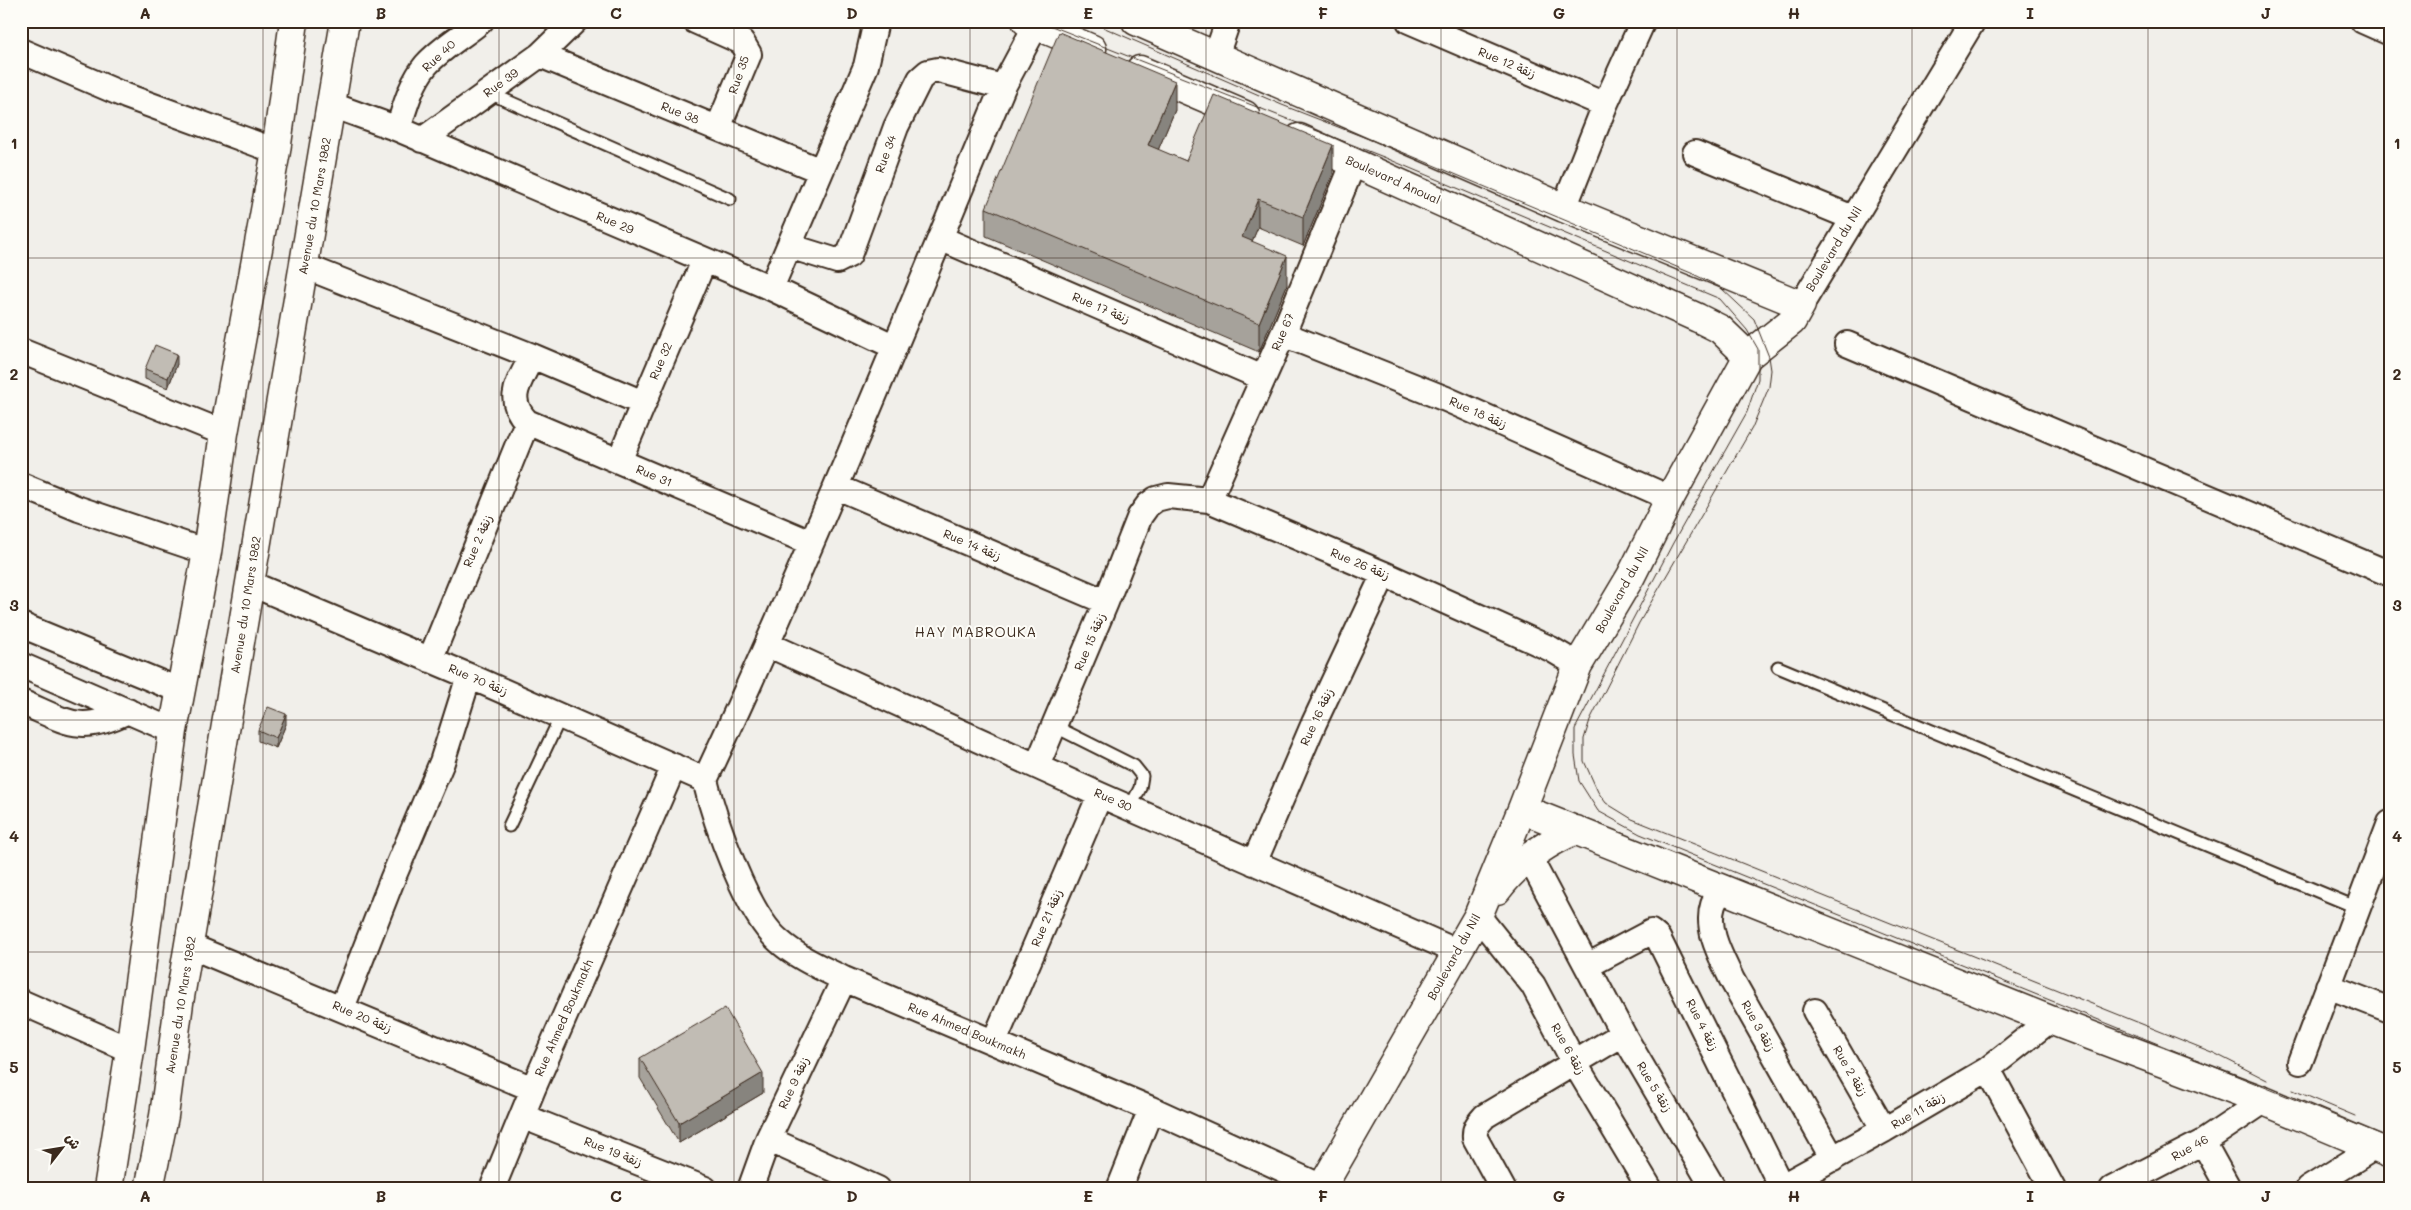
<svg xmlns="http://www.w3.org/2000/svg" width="2411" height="1210" viewBox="0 0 2411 1210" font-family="Mali,'Playpen Sans Arabic',sans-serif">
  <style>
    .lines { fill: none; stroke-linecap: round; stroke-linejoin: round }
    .lane-casing { stroke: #3b2a1e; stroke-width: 15 }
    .street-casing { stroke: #3b2a1e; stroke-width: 28 }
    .secondary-casing { stroke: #3b2a1e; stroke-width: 31 }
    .primary-casing { stroke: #3b2a1e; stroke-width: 31 }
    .lane { stroke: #fdfcf7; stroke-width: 11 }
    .street { stroke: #fdfcf7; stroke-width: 24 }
    .secondary { stroke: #fdfcf7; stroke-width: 28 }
    .primary { stroke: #fdfcf7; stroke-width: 28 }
    .tram { stroke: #3b2a1e; stroke-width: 1 }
    .wall { fill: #a6a29b; stroke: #3b2a1e }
    .shaded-wall { fill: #87847e; stroke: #3b2a1e }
    .building { fill: #c1bcb4; stroke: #3b2a1e }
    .grid { fill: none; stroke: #3b2a1e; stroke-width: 1; stroke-opacity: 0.55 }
    .labels { text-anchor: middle; stroke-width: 4; stroke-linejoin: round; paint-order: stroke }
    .street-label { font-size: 12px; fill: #3b2a1e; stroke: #fdfcf7 }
    .neighbourhood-label { font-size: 14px; letter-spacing: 1px; fill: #3b2a1e; stroke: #fdfcf7 }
    .neatline { fill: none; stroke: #3b2a1e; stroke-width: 2 }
    .grid-label { font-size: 16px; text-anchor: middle; font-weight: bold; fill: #3b2a1e }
  </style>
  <rect width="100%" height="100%" fill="#f1efea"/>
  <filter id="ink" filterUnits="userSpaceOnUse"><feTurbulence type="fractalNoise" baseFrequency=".02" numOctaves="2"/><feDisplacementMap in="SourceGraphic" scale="10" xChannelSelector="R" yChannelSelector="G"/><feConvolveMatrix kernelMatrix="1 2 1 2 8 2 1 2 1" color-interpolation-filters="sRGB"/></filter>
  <g filter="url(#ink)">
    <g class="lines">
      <g class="lane-casing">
        <path id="lane" d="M487,92l243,107
          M1778,667l580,241
          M1054,726l80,40 8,10 -2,12 -10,20
          M509,826l52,-110"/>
      </g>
      <g class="street-casing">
        <path id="street" d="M695,21l47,21 7,12 -31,74
          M1409,21l196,84
          M2363,21l27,12
          M21,51l105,45 150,55
          M540,55l281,116
          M1216,56l12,-35
          M332,105l66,24 373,159 124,59
          M398,129c7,-22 13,-46 28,-64 16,-18 37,-29 55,-44
          M422,140l118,-85 35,-34
          M1695,153l158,65
          M1564,208l41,-103 38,-84
          M940,238l323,140
          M789,246l48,15 12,-6 47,-128 24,-48 8,-7 10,-2 65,17
          M304,266l228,90 111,47
          M771,288l95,-222 10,-45
          M1801,305l172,-284
          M1283,334l163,65 224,99
          M1847,344l543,230
          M21,351l203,82
          M532,356c-12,26 -28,42 -5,66l284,121
          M619,461l85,-200
          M21,485l58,24 128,43
          M837,487l269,115
          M1209,500l74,-166 71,-172
          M249,583l220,93 236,104
          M21,625l160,66
          M769,645l331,150 358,157
          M430,660l97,-238
          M21,665l152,66
          M21,702c47,20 58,33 107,9
          M1037,766l69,-164 34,-86 8,-11 8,-6 12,-3 41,4 175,74 167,75 27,16
          M705,780c107,-228 201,-461 298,-693l33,-62
          M705,780c10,42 42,134 74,161 19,17 43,27 65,38l307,130 171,78
          M1529,857l94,177
          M1254,863l60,-140 70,-149
          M1723,888c-3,5 -8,11 -10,17 -8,25 9,53 19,75l101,179
          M1478,916l55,69 41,77 76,127
          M190,946l343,143
          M1587,966l64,-34 7,6 123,248
          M2328,986l62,24
          M21,1002l109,48
          M342,1008l50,-128 50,-118 27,-86
          M1815,1011l69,119
          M994,1042l106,-247
          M2300,1062l90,-239
          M1988,1069l65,120
          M522,1116l183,73
          M768,1139l110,50
          M2203,1142l26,47
          M492,1189l41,-100 141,-323
          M750,1189l18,-50 76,-160
          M1119,1189l32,-80
          M1503,1189l-28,-51c-1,-11 3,-14 10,-22l138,-82 91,155
          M1777,1189l107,-59 104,-61 62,-49
          M2112,1189l91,-47 61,-41
          M2308,1189l67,-42"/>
      </g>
      <g class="secondary-casing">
        <path id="secondary" d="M1026,21l66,28
          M1136,21l428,187 237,97 -9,16 -44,35 -78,142 -39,78 -53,89 -56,144 -44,107 -157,273
          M1140,70l105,45
          M1299,138l399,180 22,11 28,27
          M1522,809l528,211 214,81 126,53
          M1497,890c21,-28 47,-46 79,-60"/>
      </g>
      <g class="primary-casing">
        <path id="primary" d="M108,1189l22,-139 43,-319 34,-179 17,-119 52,-282 18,-130
          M149,1189l15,-73 15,-113 166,-982"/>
      </g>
      <use href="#lane" class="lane"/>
      <use href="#street" class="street"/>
      <use href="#secondary" class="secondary"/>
      <use href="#primary" class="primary"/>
      <path class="tram" d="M1039,21l347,137 334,141 27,31 11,19v30l-11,33 -74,131 -98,186v26l4,26 19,30 42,23 750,304
        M1089,21l193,84 120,47 289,121 29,14 34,32 15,38 2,13 -2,17 -17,41 -113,195 -49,97 -6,19v22l14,31 8,11 26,16 582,234 53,27
        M2293,1090l62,26"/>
    </g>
    <path class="wall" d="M1175,110l-17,40 28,11 147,13 -30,72 -45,-19 -6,14 35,44 -28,67 -273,-116v-28z
      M177,364l-9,24 -23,-9v-10z
      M286,724l-10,24 -18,-7v-11z
      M640,1058l123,35 -84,50 -39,-65z"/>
    <path class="shaded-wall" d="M1175,81v29l-27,64v-29z
      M1333,145v29l-30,72v-29z
      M1258,199v28l-16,39v-29z
      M1287,256v29l-28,67v-29z
      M177,354v10l-9,24v-10z
      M286,714v10l-10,24v-10z
      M763,1073v20l-84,50v-20z"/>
    <path class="building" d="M1059,32l116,49 -27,64 38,16 28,-66 119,50 -30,72 -45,-18 -16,38 45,19 -28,67 -273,-115z
      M155,345l22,9 -9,24 -23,-9z
      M268,707l18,7 -10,24 -18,-8z
      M725,1008l38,65 -84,50 -39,-65z"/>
  </g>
  <path class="grid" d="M263,21v1168M499,21v1168M734,21v1168M970,21v1168M1206,21v1168M1441,21v1168M1677,21v1168M1912,21v1168M2148,21v1168M21,258h2369M21,490h2369M21,720h2369M21,952h2369"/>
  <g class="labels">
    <g class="street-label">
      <text transform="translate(439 56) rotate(-43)" y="4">Rue 40</text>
      <text transform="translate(1507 63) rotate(23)" y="4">Rue 12 زنقة</text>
      <text transform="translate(739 75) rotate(-71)" y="4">Rue 35</text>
      <text transform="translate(501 83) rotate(-36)" y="4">Rue 39</text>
      <text transform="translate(680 113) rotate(22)" y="4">Rue 38</text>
      <text transform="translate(886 154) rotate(-70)" y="4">Rue 34</text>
      <text transform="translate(1393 180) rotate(24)" y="4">Boulevard Anoual</text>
      <text transform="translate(315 206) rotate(-80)" y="4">Avenue du 10 Mars 1982</text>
      <text transform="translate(615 223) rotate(23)" y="4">Rue 29</text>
      <text transform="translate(1834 249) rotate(-59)" y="4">Boulevard du Nil</text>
      <text transform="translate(1101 308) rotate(23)" y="4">Rue 17 زنقة</text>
      <text transform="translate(1283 332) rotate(-67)" y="4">Rue 67</text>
      <text transform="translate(661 361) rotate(-67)" y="4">Rue 32</text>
      <text transform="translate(1478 413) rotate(24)" y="4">Rue 18 زنقة</text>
      <text transform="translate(654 476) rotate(23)" y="4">Rue 31</text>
      <text transform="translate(478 541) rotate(-67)" y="4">Rue 2 زنقة</text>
      <text transform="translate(972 545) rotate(23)" y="4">Rue 14 زنقة</text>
      <text transform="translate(1360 564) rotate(23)" y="4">Rue 26 زنقة</text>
      <text transform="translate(1622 590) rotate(-61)" y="4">Boulevard du Nil</text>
      <text transform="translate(246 605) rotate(-81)" y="4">Avenue du 10 Mars 1982</text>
      <text transform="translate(1090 642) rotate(-67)" y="4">Rue 15 زنقة</text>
      <text transform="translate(478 680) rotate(23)" y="4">Rue 70 زنقة</text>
      <text transform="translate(1317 717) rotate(-65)" y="4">Rue 16 زنقة</text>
      <text transform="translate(1113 800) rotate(24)" y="4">Rue 30</text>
      <text transform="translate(1047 918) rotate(-67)" y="4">Rue 21 زنقة</text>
      <text transform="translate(1454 957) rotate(-61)" y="4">Boulevard du Nil</text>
      <text transform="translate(181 1005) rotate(-81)" y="4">Avenue du 10 Mars 1982</text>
      <text transform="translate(362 1017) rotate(23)" y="4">Rue 20 زنقة</text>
      <text transform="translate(564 1018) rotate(-66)" y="4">Rue Ahmed Boukmakh</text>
      <text transform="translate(1702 1025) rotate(63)" y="4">Rue 4 زنقة</text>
      <text transform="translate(1758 1026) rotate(61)" y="4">Rue 3 زنقة</text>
      <text transform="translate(967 1031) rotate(23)" y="4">Rue Ahmed Boukmakh</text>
      <text transform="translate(1568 1049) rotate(61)" y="4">Rue 6 زنقة</text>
      <text transform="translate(1850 1071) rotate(60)" y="4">Rue 2 زنقة</text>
      <text transform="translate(794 1083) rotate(-65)" y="4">Rue 9 زنقة</text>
      <text transform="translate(1654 1087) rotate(59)" y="4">Rue 5 زنقة</text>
      <text transform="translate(1918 1111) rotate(-30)" y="4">Rue 11 زنقة</text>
      <text transform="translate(2190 1148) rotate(-29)" y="4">Rue 46</text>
      <text transform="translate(613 1152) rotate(22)" y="4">Rue 19 زنقة</text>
    </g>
    <g class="neighbourhood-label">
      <text x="976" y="637">HAY MABROUKA</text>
    </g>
  </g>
  <rect width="2411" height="1210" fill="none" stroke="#fdfcf7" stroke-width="55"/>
  <g transform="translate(62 1148) rotate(59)" stroke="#fdfcf7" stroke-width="4" paint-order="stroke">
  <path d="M0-4L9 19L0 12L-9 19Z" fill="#3b2a1e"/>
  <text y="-8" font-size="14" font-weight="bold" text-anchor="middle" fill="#3b2a1e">ش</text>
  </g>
  <rect x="28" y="28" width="2356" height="1154" class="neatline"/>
  <g class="grid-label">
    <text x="145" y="19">A</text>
    <text x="381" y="19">B</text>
    <text x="616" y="19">C</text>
    <text x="852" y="19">D</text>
    <text x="1088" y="19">E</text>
    <text x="1323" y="19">F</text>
    <text x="1559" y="19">G</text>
    <text x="1794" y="19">H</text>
    <text x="2030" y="19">I</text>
    <text x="2266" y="19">J</text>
    <text x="14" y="149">1</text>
    <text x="2397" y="149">1</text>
    <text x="14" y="380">2</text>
    <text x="2397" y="380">2</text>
    <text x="14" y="611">3</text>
    <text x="2397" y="611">3</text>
    <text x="14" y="842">4</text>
    <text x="2397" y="842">4</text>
    <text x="14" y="1073">5</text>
    <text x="2397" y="1073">5</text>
    <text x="145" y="1202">A</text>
    <text x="381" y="1202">B</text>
    <text x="616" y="1202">C</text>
    <text x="852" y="1202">D</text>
    <text x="1088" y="1202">E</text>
    <text x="1323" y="1202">F</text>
    <text x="1559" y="1202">G</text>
    <text x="1794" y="1202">H</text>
    <text x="2030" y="1202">I</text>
    <text x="2266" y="1202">J</text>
  </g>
</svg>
